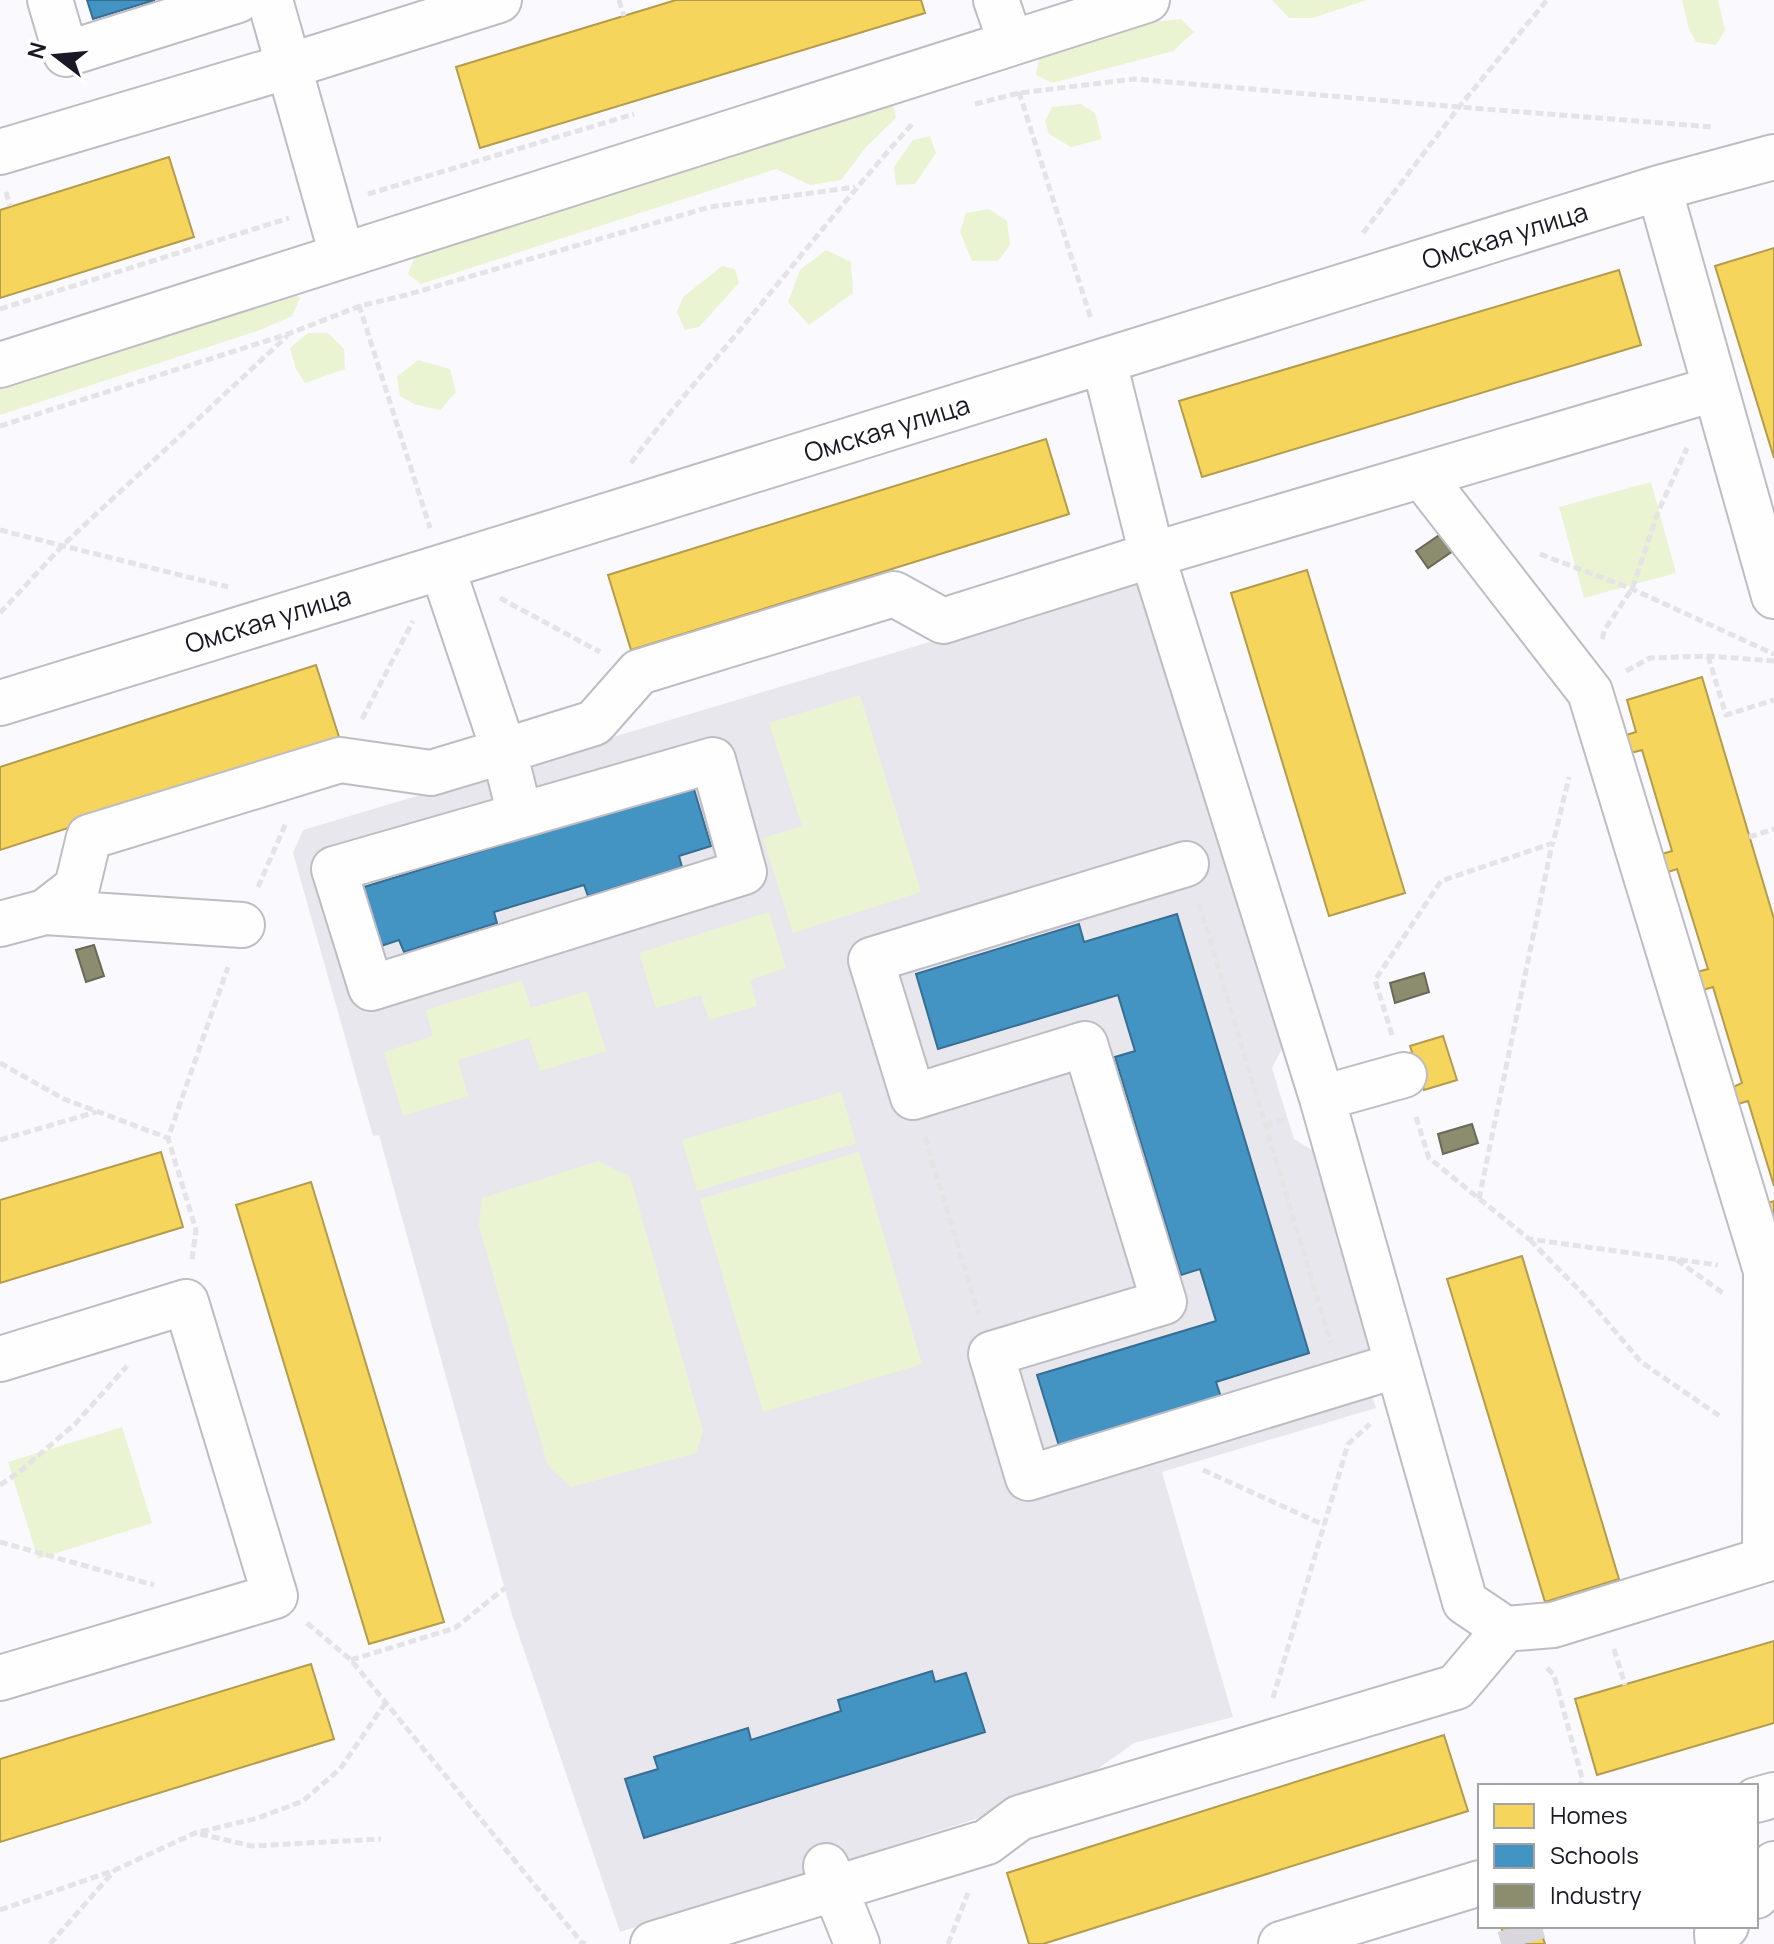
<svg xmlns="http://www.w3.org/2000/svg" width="1774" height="1944" viewBox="0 0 1774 1944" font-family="Manrope,sans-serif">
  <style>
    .built { fill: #e8e7ed }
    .green { fill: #eaf4d2 }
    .homes { fill: #f6d55c; stroke: #b49c4c; stroke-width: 2 }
    .schools { fill: #4393c3; stroke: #376e94; stroke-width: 2 }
    .industry { fill: #8c8c6e; stroke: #6a6958; stroke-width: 2 }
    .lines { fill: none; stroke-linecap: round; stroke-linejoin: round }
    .minor-tunnel { stroke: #d9d7dd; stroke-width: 44; stroke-dasharray: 44 22; stroke-linecap: butt }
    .minor-casing { stroke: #bfbcc4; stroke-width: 48 }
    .path { stroke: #e4e3e5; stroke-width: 5; stroke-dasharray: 8 4; stroke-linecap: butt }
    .minor { stroke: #fefeff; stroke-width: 44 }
    .labels { text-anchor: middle; stroke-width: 8; stroke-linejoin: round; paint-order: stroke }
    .street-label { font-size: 26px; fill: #1b1825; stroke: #fff }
  </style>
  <rect width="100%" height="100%" fill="#faf9fd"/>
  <path class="built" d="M1143,578l141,467 -12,23 16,52 6,19 23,14 57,189 -8,33 10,33 -214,64 71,245 -99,26 -64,46 -450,143 -108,-317 -133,-480 -6,1 -80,-283 10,-23z"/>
  <path class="green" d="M1272,0h95l-54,18h-24z
    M1682,0h36l7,30 -9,15 -20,-3 -7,-13z
    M1181,19l13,13 -21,19 -121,32 -16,-8 3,-17 105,-35z
    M893,104l3,14 -30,29 -25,33 -31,5 -34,-16 -355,115 -13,-10 9,-24z
    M1081,104l14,9 7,26 -31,8 -22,-13 -4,-13 7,-14z
    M930,136l6,17 -21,31 -19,1 -2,-18 19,-27z
    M989,209l18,12 3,24 -12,16h-26l-12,-29 6,-19z
    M826,250l25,12 2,31 -44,32 -21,-23 12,-32z
    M722,266l13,3 4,14 -40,44 -14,3 -8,-18 6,-15z
    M290,288l10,10 -8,18 -32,14 -260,85v-30z
    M308,333h20l16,16 1,20 -40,14 -9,-14 -6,-21z
    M418,360l32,9 6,23 -16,18 -26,-6 -14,-8 -3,-19z
    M1651,482l25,91 -92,25 -25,-91z
    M860,695l61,197 -128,41 -30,-95 39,-12 -33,-103z
    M769,912l17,56 -36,12 7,26 -48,14 -8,-25 -45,13 -17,-55z
    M522,980l9,28 56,-17 19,60 -66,20 -11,-33 -71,22 10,36 -65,20 -19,-64 49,-16 -7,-26z
    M841,1092l15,51 -159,48 -15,-51z
    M859,1152l63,212 -159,48 -63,-213z
    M598,1161l32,16 73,254 -7,22 -125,34 -23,-21 -69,-240 3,-28z
    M122,1427l30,96 -114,36 -30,-97z"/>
  <path class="homes" d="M676,0h245l4,13 -445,135 -24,-81z
    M169,157l25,80 -194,61v-88z
    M1774,248v210l-59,-192z
    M1619,270l22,75 -439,132 -23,-76z
    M1046,439l23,75 -438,136 -23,-75z
    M1307,570l98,323 -76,23 -98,-323z
    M316,665l24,75 -340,110v-83z
    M1702,677l72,242v267l-26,-85 -10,3 -5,-17 9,-4 -29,-96 -10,3 -6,-18 11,-3 -31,-100 -9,3 -6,-18 10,-3 -30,-101 -11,3 -5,-18 10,-3 -9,-32z
    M1443,1036l14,44 -33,10 -14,-44z
    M161,1152l22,75 -183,56v-83z
    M311,1182l133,440 -75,22 -133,-439z
    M1774,1201v19h-1l-5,-17z
    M1522,1256l97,323 -74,23 -98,-323z
    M1774,1641v82l-177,52 -22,-76z
    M311,1664l23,75 -334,103v-83z
    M1444,1735l24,76 -425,133h-14l-22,-71z
    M1501,1926h38l6,18h-39z"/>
  <path class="schools" d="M87,0h68l-62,19z
    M693,786l18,60 -32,10 3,11 -94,29 -4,-11 -90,27 3,11 -93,29 -5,-12 -30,10 -18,-59z
    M1177,914l132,439 -93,29 6,18 -162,49 -23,-74 179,-54 -16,-52 -19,6 -66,-218 20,-6 -17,-56 -180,54 -22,-75 163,-50 5,18z
    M932,1671l3,11 31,-9 19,59 -341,106 -19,-59 33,-10 -4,-12 94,-29 3,12 90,-29 -3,-11z"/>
  <path class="industry" d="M1441,534l12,17 -25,17 -12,-17z
    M94,945l10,31 -18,6 -10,-32z
    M1424,973l5,19 -34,11 -5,-20z
    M1472,1124l6,19 -35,11 -5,-20z"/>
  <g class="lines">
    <path class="minor-tunnel" d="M1519,1926l5,18"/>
    <g class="minor-casing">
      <path id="minor" d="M50,0l16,54 172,-54
        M270,0l72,255
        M996,0l15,43
        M0,152l289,-86 210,-66
        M1659,188l115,408
        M1104,362l48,193 170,543 143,504 40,27 48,-4 221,-68
        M0,365l1147,-365
        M1423,477l167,215 176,579 -1,289
        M0,703l442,-136 1217,-379 115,-31
        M713,760l31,112 -373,116 -37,-119z
        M520,815l-16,-64 90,-28 45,-51 255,-78 49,27 209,-66 562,-166
        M1186,864l-315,96 42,137 172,-53 79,258 -173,52 37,124 370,-113
        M45,912l197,13
        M0,924l45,-12 32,-25 12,-50 251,-77 91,13 73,-22 -62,-184
        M1322,1098l82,-23
        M0,1359l186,-57 89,294 -275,82
        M1756,1800l18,-5
        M826,1866l31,78
        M1756,1896l18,-32
        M653,1944l334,-102 32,-24 437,-131 49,-58
        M1281,1944l199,-61
        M1718,1944l-1,-10 9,-8"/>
    </g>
    <path class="path" d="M619,0l5,16
      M1019,92l72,227
      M975,104l44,-11 115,-14 325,28 254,20
      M6,192l4,14
      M368,194l266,-80
      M1363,233l96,-126 88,-107
      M359,305l71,223
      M0,309l289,-91
      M0,426l288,-92 72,-28 46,-11 304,-88 145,-20
      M631,463c35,-48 75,-92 113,-138 56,-68 110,-136 169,-202
      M0,530l228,57
      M1540,554l92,35 142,65
      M500,598l100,54
      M0,613l63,-68 224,-209
      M1602,639l3,-10 27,-40 26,-77 29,-64
      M1708,656l18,59 48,-15
      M1626,671l24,-13 58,-2 66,5
      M362,719l51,-98
      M1749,837l25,-8
      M258,887l28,-64
      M1199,904l132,439
      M1392,1035l-17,-55 66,-99 112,-38 16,-66
      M0,1063l64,36 104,39
      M1416,1117l13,41 100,81 189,26
      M1265,1125l19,-5
      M925,1137l54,178
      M0,1140l96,-28
      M1479,1199l73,-355
      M1530,1240l57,58 54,64 80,55
      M192,1259l4,-29 -28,-92 60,-171
      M1677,1260l47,34
      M1203,1470l121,55
      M0,1485l18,-12 57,-49 52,-58
      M0,1542l154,43
      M307,1623l44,37 231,283 4,1
      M1614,1649l11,36
      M351,1660l104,-32 50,-40
      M1547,1668l7,7 28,103 -2,8
      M1273,1698l75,-254 22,-20
      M200,1834l52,12 129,-7
      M0,1910l115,-40 80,-37 63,-15 45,-17 37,-32 46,-67
      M50,1944l64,-73
      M948,1944l20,-51"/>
    <use href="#minor" class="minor"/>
  </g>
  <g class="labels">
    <g class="street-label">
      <text transform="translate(1505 236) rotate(-17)" y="9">Омская улица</text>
      <text transform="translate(887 429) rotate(-17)" y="9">Омская улица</text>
      <text transform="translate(268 620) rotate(-17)" y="9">Омская улица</text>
    </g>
  </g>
  <rect x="1478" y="1784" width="280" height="144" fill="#ffffff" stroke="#a4a3a8" stroke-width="2"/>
  <rect x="1494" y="1804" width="40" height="24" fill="#f6d55c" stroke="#a4a3a8" stroke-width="2"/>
  <text x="1550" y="1824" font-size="24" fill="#1b1825">Homes</text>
  <rect x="1494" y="1844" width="40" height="24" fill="#4393c3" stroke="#a4a3a8" stroke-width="2"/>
  <text x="1550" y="1864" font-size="24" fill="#1b1825">Schools</text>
  <rect x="1494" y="1884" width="40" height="24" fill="#8c8c6e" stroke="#a4a3a8" stroke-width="2"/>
  <text x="1550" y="1904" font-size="24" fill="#1b1825">Industry</text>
  <g transform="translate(56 56) rotate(286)" stroke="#ffffff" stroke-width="6" paint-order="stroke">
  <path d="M0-6L14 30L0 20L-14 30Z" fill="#1b1825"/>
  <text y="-12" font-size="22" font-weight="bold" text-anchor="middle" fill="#1b1825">N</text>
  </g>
</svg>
